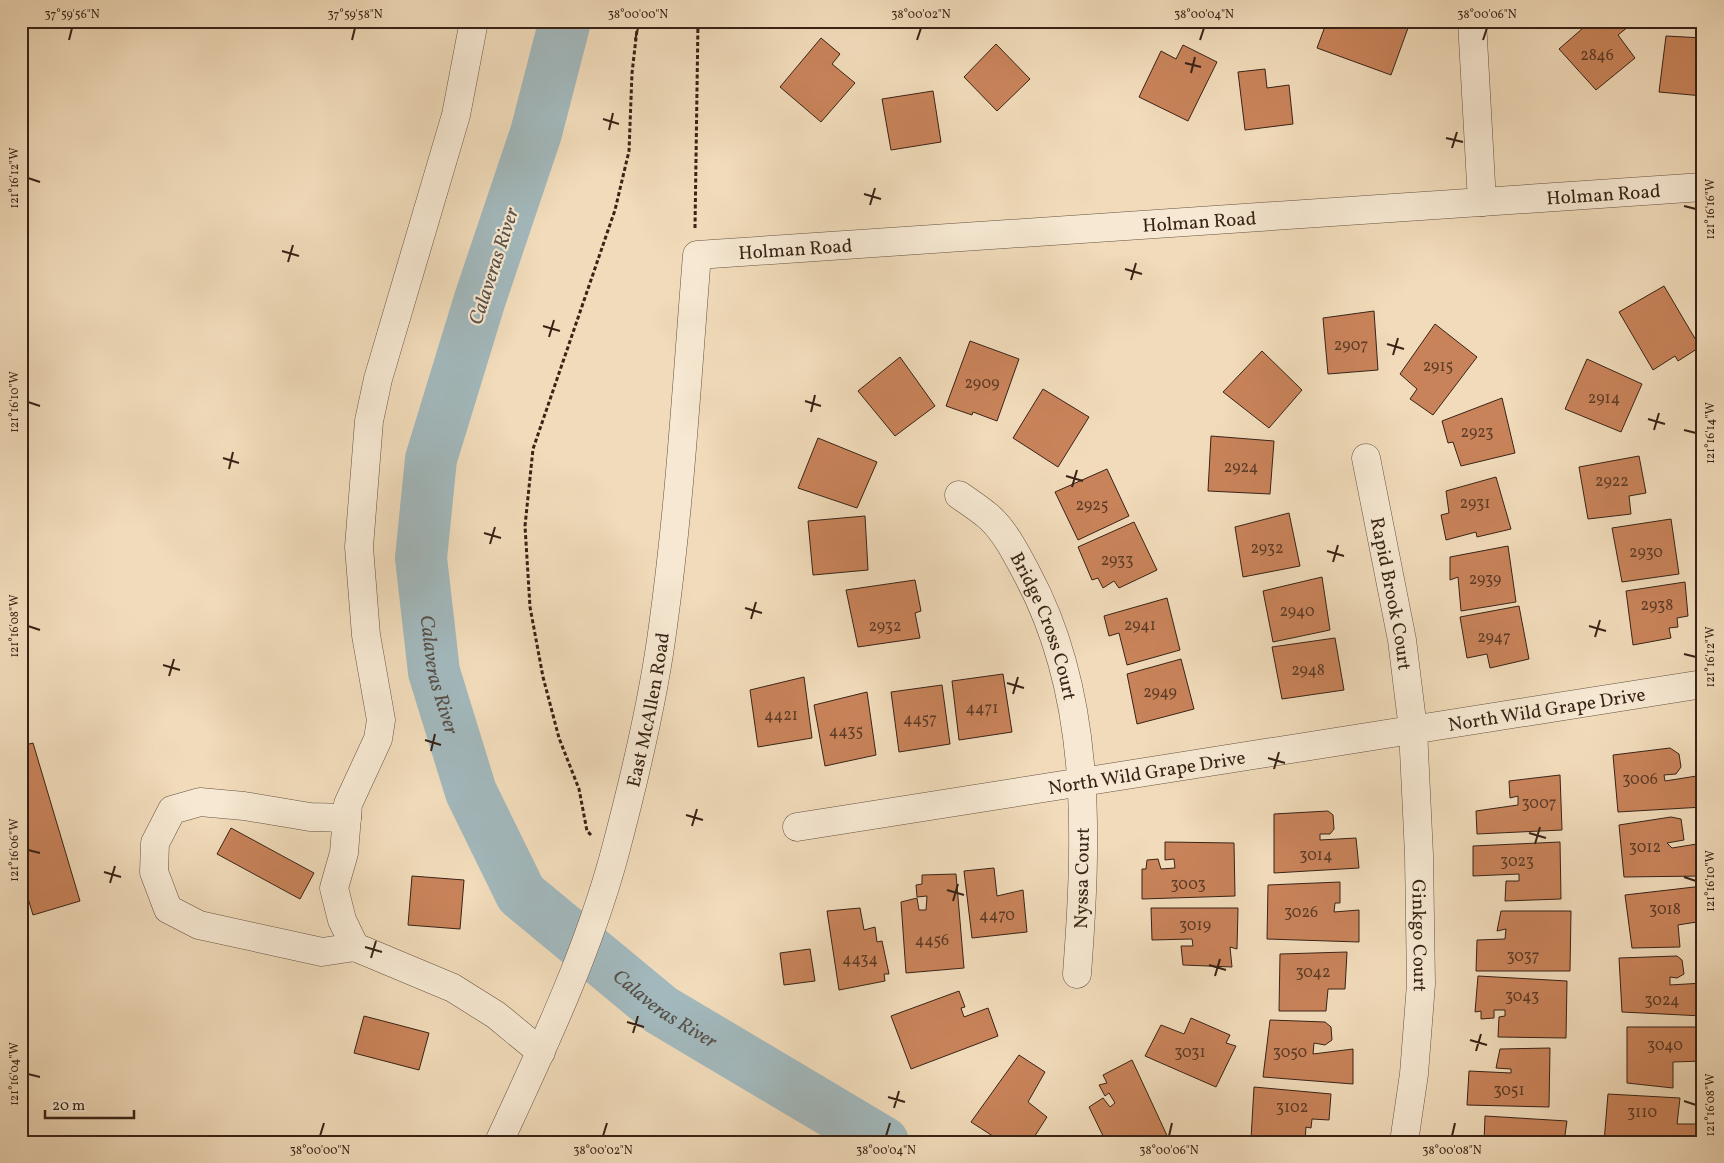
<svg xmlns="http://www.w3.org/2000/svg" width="1724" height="1163" viewBox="0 0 1724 1163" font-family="Vollkorn,serif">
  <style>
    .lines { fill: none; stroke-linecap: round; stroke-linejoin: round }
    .river { stroke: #a2b8bc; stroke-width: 52 }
    .building { fill: #c9835a; stroke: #382316 }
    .minor-casing { stroke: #66513f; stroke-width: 29 }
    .path { stroke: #382316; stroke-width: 3; stroke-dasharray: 4 2.5; stroke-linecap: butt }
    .minor { stroke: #f6e8d2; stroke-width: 28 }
    .ticks { fill: none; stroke: #382316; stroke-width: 2 }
    .labels { text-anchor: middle; stroke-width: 4.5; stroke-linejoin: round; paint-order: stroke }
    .number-label { font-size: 16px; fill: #5c3b27 }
    .street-label { font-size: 19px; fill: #382316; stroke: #f6e8d2 }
    .water-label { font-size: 20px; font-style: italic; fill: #585048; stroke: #f6e8d2 }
    .neatline { fill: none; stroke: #382316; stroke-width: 2 }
    .ticks-label { font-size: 12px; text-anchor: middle; fill: #382316 }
  </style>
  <rect width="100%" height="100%" fill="#f1dbba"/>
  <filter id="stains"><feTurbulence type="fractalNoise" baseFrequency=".004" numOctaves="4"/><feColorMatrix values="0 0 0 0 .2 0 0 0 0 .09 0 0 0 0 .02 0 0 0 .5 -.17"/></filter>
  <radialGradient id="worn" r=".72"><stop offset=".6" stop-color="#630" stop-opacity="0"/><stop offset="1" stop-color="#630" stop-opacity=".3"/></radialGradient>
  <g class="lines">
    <path class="river" id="s1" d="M565,21l-29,112 -56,166 -49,160 -10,99 13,114 37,120 50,102 140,116 222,132"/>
  </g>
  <path class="building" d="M1327,21h61l20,7 -17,47 -74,-27z
    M1591,21l43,1 -16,13 17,23 -39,32 -37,-41z
    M1666,36l37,2v58l-44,-4z
    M821,38l19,16 -8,10 23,19 -34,39 -41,-35z
    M996,44l34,35 -33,32 -33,-34z
    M1183,45l34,17 -29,59 -49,-24 22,-46 15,8z
    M1265,69l2,19 22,-3 4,39 -48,6 -7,-58z
    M933,91l8,51 -50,8 -9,-51z
    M1664,286l36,61 -22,14 -3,-5 -22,14 -34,-58z
    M1374,311l4,59 -50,4 -5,-56z
    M1435,324l42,33 -44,58 -23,-16 7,-10 -17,-15z
    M970,341l49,18 -22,62 -24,-9 -1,3 -26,-9z
    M1262,351l40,39 -33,38 -46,-36z
    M900,357l35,49 -40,30 -37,-45z
    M1587,359l55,25 -21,48 -56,-23z
    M1043,389l46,28 -31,50 -45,-29z
    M1502,398l13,55 -54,13 -8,-24 -5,1 -6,-22z
    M1211,436l63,5 -4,53 -62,-3z
    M818,438l59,24 -20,46 -59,-20z
    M1639,456l7,37 -17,3 2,18 -43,5 -9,-52z
    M1107,469l22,47 -51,24 -23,-48z
    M1496,477l15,52 -34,8 -1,-5 -30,8 -5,-25 8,-2 -3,-22z
    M1289,513l11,53 -57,11 -8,-50z
    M865,516l3,54 -55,5 -5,-54z
    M1671,519l8,55 -57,8 -10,-54z
    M1134,522l23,48 -38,18 -5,-7 -11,7 -5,-10 -6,2 -14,-33z
    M1508,546l8,56 -55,9 -3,-34 -8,3v-23z
    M1322,577l8,53 -57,12 -10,-51z
    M915,580l6,31 -6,2 5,25 -62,9 -12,-57z
    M1685,582l3,34 -11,2 1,9 -9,1 2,10 -38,7 -7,-54z
    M1167,598l13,52 -53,15 -8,-32 -10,3 -5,-20z
    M1519,606l10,53 -39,9 -3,-14 -20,4 -7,-41z
    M1335,638l9,52 -62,9 -10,-52z
    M1181,659l13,50 -57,15 -10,-50z
    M1003,674l9,58 -53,8 -7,-59z
    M804,677l8,61 -54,9 -8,-57z
    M942,685l8,59 -51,8 -8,-60z
    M867,692l9,63 -51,11 -11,-61z
    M33,743l47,158 -47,14 -12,-40v-129z
    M1670,748l9,6 2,13 -5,7 -12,1 1,6 38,-6v32l-85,5 -5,-57z
    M1560,775l2,55 -85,4 -1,-23 42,-6v-9l-8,2 -1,-17z
    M1328,811l5,4 1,14 -4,5h-10v6l36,-2 3,30 -85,5v-59z
    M1671,817l10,2 3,21 -17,3 5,5 31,-5v33l-79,1 -5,-52z
    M231,828l83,45 -14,26 -83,-45z
    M1165,842l69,1 1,53 -93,3v-30h4l1,-9 11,-1 3,10 14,-1 -1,-9 -9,1z
    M1560,842l1,57 -56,2 1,-20h13v-7l-46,2v-30z
    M994,868l3,28 26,-6 4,42 -55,6 -8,-67z
    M956,874l8,94 -58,5 -5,-71 16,-4 2,12h7l1,-14 -10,1 -1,-12 6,-1v-9z
    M412,876l52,4 -4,49 -52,-4z
    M1340,882v21h-5l-1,9 25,-2v32l-92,-3 1,-54z
    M1703,886v35l-25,4 2,22 -48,1 -7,-53z
    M860,908l4,22 11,-3 2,15 5,-1 7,33h-5l1,7 -46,9 -12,-79z
    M1151,908h87l-1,41 -7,-2 2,20 -49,-2 -2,-19h12l-1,-7 -40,1z
    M1501,911h70l-1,60h-94l1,-31 28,-1 1,-10 -9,2z
    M810,949l5,32 -31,4 -4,-32z
    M1347,952l-2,37h-17l-2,22h-47l1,-57z
    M1677,956l5,4 2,14 -7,4 -7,-1v8l33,-2v33l-81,-4 -3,-54z
    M1478,976l89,5 -1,57 -68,-1 1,-20 6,-1v-6h-11v8l-13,1v-8l-6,1z
    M959,991l6,16 -4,1 3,9 24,-9 10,28 -87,33 -20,-53z
    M364,1016l65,17 -10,37 -65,-17z
    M1191,1018l39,17 -4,8 10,3 -20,41 -71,-31 16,-31 23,9z
    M1270,1020l55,2 6,5 1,13 -7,5 -11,-2 -1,11 40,-5v35l-90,-7z
    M1627,1027h76v34l-30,1v26l-46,-5z
    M1550,1048l-1,59 -82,-2 2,-34 42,2v-4l-15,-1 4,-19z
    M1019,1055l26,17 -17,30 19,15 -16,25 -12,-2 -2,2h-15l-31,-20z
    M1132,1060l38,82h-64l-17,-35 14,-9 7,9 5,-4 -6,-10 -4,3 -6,-11 8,-2 -4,-8z
    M1254,1087l77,7 -2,26 -17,-1 -1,9 -5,-1 -1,14 -13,-2 1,3 -42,-3z
    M1608,1094l72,4 -3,26h22l-1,18h-94z
    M1485,1116l82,5 -3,21h-80z"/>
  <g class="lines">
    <g class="minor-casing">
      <g id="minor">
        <path d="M474,21l-18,94 -78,264 -9,42 -10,126 7,88 15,85 -3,19 -30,65 -4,49 -10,35 8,32 13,27 98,41 43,27 45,37"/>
        <path d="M1472,21l10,181"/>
        <path id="s2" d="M1366,458l36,182 11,89 6,126 2,129 -7,90 -10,68"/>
        <path id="s3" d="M959,495c10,7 21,14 30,22 16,14 28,38 38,57 66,122 60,266 50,400"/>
        <path d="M347,818l-37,-1 -66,-11 -44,-4 -28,8 -17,33 -1,29 14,37 31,16 123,27 33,-5"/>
        <path id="s4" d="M797,827l906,-143"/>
        <path id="s5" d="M499,1142c43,-93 88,-187 115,-286 20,-75 39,-153 49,-230 17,-123 24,-247 34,-371l1006,-68"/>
      </g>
    </g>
    <path class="path" d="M695,228l3,-207
      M591,835l-4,-4 -8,-42 -20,-51 -16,-61 -13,-70 -5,-81 8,-77 82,-239 14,-59 3,-78 6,-52"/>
    <use href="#minor" class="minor"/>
  </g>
  <path class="ticks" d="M69,40l3,-12M352,40l3,-12M635,40l3,-12M917,40l4,-12M1200,40l4,-12M1483,40l4,-12M1185,63l16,4M1191,73l4,-16M603,119l16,5M609,130l4,-17M1446,138l17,4M1452,148l5,-16M28,178l12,4M864,194l17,5M870,205l5,-17M1684,206l12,3M282,251l17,5M288,262l5,-17M1125,269l17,5M1131,280l5,-17M543,326l17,5M549,337l5,-17M1387,344l17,5M1393,355l5,-17M805,401l16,5M28,402l12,4M811,412l4,-17M1648,419l17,5M1654,430l5,-17M1684,430l12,3M223,458l16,5M229,469l4,-17M1066,476l17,5M1072,487l5,-17M484,533l17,5M490,544l5,-17M1327,551l17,5M1333,562l5,-17M745,608l17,5M751,619l5,-17M28,626l12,4M1589,626l17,5M1595,637l5,-17M1684,654l12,3M163,665l17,5M169,676l5,-17M1007,683l17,5M1013,694l5,-17M425,740l16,5M431,751l4,-17M1268,758l17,5M1274,769l5,-17M686,815l17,5M692,826l5,-17M1529,833l17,5M1535,844l5,-17M28,850l12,3M104,872l17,5M1684,877l12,4M110,883l5,-17M947,890l17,5M953,901l5,-17M365,947l17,5M371,958l5,-17M1209,965l17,5M1215,976l5,-17M627,1022l17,5M633,1033l5,-17M1470,1040l17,5M1476,1051l5,-17M28,1074l12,3M888,1097l17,5M1684,1101l12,4M894,1108l5,-17M320,1136l4,-13M603,1136l4,-13M886,1136l4,-13M1169,1136l3,-13M1452,1136l3,-13"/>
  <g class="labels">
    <g class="number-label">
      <text x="1597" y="60">2846</text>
      <text x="1351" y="350">2907</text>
      <text x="1438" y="371">2915</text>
      <text x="982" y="388">2909</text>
      <text x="1604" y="403">2914</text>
      <text x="1477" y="437">2923</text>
      <text x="1241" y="472">2924</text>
      <text x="1612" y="486">2922</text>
      <text x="1475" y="508">2931</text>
      <text x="1092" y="510">2925</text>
      <text x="1267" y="553">2932</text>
      <text x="1646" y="557">2930</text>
      <text x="1117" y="565">2933</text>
      <text x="1485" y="584">2939</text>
      <text x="1657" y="610">2938</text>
      <text x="1297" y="616">2940</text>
      <text x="1140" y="630">2941</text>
      <text x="885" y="631">2932</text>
      <text x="1494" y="642">2947</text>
      <text x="1308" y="675">2948</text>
      <text x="1160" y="697">2949</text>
      <text x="982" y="713">4471</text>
      <text x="781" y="720">4421</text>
      <text x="920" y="724">4457</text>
      <text x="846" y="736">4435</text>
      <text x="1640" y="784">3006</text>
      <text x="1539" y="808">3007</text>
      <text x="1645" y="852">3012</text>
      <text x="1316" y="860">3014</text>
      <text x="1517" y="866">3023</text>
      <text x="1188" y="889">3003</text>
      <text x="1665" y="914">3018</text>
      <text x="1301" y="917">3026</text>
      <text x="997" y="920">4470</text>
      <text x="1195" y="930">3019</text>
      <text x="932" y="945">4456</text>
      <text x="1523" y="961">3037</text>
      <text x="860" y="964">4434</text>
      <text x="1313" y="977">3042</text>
      <text x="1522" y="1001">3043</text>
      <text x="1662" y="1005">3024</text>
      <text x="1665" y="1050">3040</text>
      <text x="1190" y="1057">3031</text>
      <text x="1290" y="1057">3050</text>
      <text x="1509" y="1095">3051</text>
      <text x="1292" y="1112">3102</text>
      <text x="1642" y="1117">3110</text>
    </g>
    <g class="street-label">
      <text dy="7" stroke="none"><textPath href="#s5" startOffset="1825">Holman Road</textPath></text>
      <text dy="7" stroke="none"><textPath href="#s5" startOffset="1420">Holman Road</textPath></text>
      <text dy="7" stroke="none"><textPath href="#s5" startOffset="1015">Holman Road</textPath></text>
      <text dy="7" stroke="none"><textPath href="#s2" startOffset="138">Rapid Brook Court</textPath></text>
      <text dy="7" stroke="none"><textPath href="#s3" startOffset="161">Bridge Cross Court</textPath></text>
      <text dy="7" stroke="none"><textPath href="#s4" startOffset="759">North Wild Grape Drive</textPath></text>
      <text dy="7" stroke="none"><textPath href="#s5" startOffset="459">East McAllen Road</textPath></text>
      <text dy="7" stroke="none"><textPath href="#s4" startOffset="354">North Wild Grape Drive</textPath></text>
      <text transform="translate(1081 878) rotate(-89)" y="7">Nyssa Court</text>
      <text dy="7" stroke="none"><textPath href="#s2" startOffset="482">Ginkgo Court</textPath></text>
    </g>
    <g class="water-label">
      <text transform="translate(493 266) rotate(-72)" y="7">Calaveras River</text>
      <text dy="7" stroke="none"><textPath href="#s1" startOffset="676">Calaveras River</textPath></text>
      <text dy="7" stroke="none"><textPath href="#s1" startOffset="1096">Calaveras River</textPath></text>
    </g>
  </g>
  <rect width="1724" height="1163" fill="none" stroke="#f1dbba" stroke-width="55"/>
  <path d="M45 1110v8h89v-8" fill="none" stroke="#382316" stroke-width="2.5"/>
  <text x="52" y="1110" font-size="15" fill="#382316" stroke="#f6e8d2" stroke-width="4" paint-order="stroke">20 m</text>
  <rect x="28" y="28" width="1668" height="1108" class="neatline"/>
  <g class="ticks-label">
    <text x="72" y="18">37°59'56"N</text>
    <text x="355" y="18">37°59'58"N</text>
    <text x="638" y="18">38°00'00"N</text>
    <text x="921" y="18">38°00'02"N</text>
    <text x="1204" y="18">38°00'04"N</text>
    <text x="1487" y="18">38°00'06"N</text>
    <text transform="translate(14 178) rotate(-90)" y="4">121°16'12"W</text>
    <text transform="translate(1710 209) rotate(-90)" y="4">121°16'16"W</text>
    <text transform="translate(14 402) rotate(-90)" y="4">121°16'10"W</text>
    <text transform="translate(1710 433) rotate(-90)" y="4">121°16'14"W</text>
    <text transform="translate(14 626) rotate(-90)" y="4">121°16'08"W</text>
    <text transform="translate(1710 657) rotate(-90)" y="4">121°16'12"W</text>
    <text transform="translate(14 850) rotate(-90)" y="4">121°16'06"W</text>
    <text transform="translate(1710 881) rotate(-90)" y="4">121°16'10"W</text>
    <text transform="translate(14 1074) rotate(-90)" y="4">121°16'04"W</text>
    <text transform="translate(1710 1105) rotate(-90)" y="4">121°16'08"W</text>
    <text x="320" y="1154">38°00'00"N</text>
    <text x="603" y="1154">38°00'02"N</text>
    <text x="886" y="1154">38°00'04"N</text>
    <text x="1169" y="1154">38°00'06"N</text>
    <text x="1452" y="1154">38°00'08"N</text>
  </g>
  <rect width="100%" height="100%" filter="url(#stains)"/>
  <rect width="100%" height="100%" fill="url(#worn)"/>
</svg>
